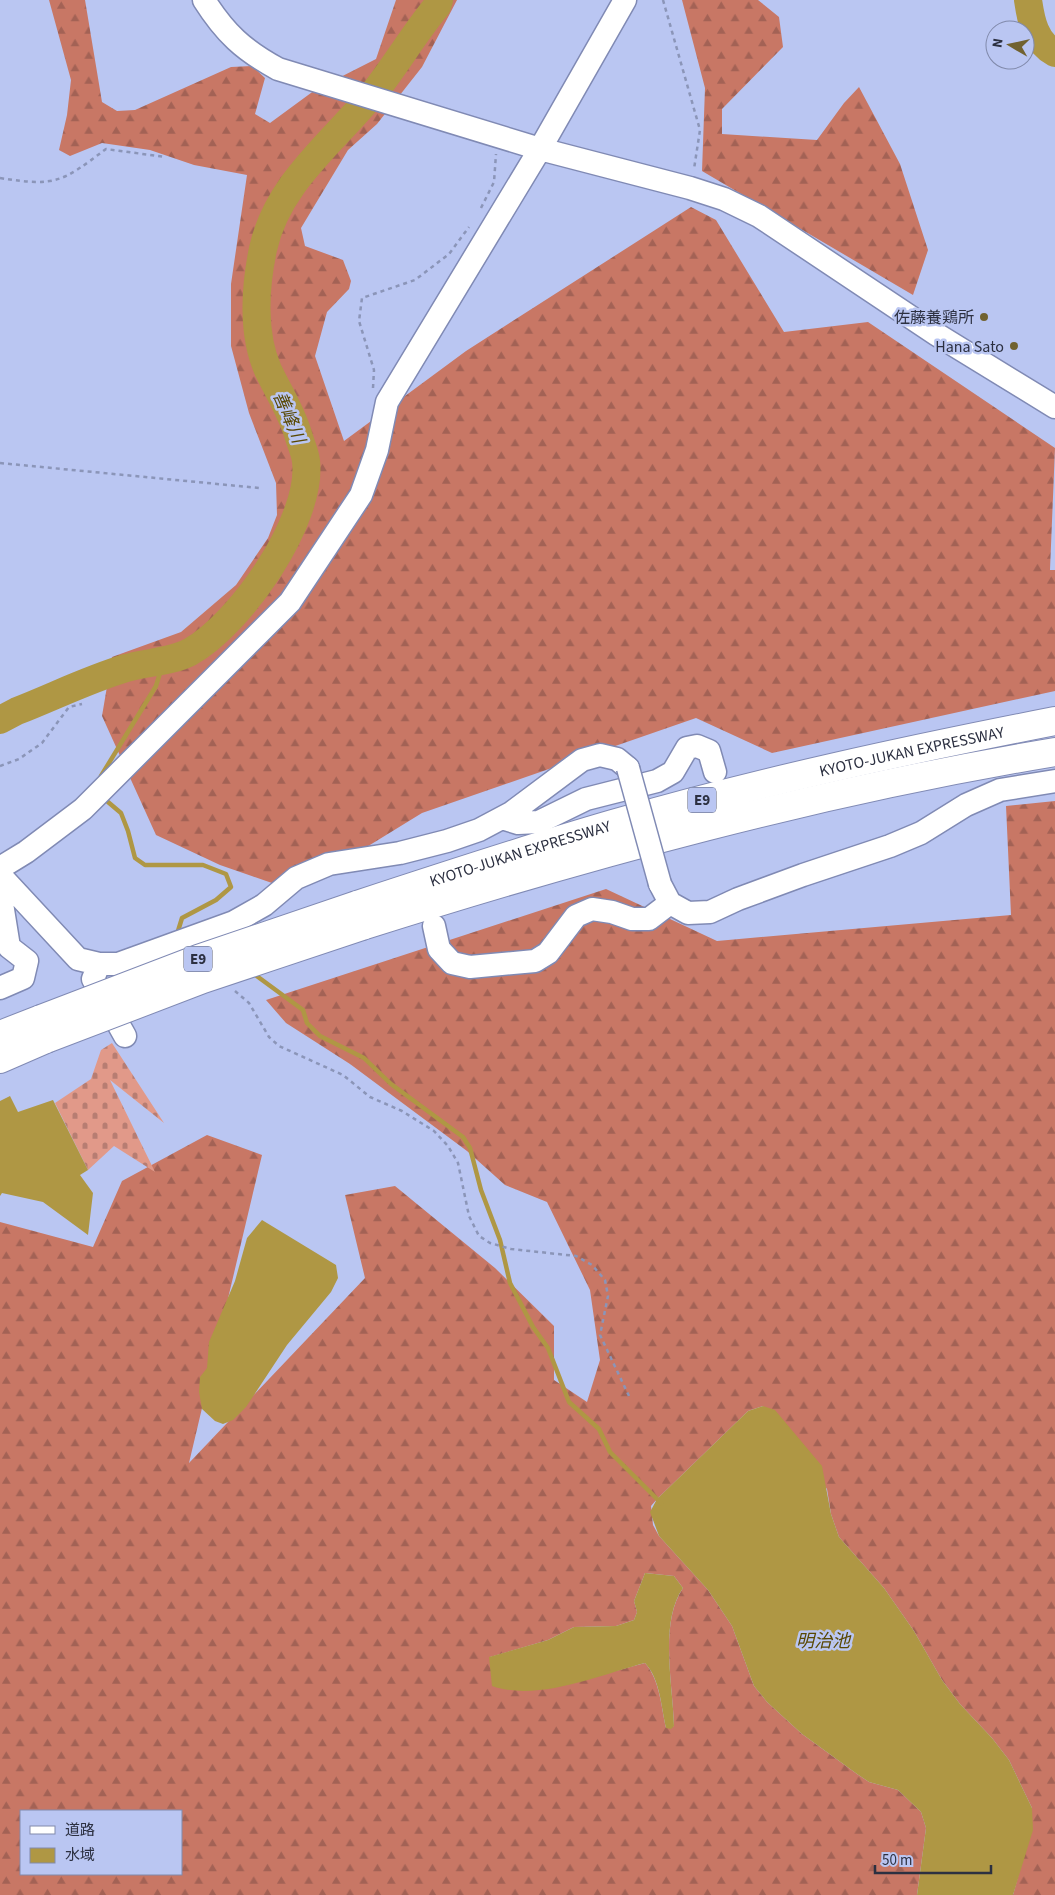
<svg xmlns="http://www.w3.org/2000/svg" width="1055" height="1895" viewBox="0 0 1055 1895" font-family="'Source Sans 3','Noto Sans JP',sans-serif">
  <style>
    .forest { fill: url(#forest-firs); fill-rule: evenodd }
    .cemetery { fill: url(#cemetery-stones) }
    .water { fill: #af9744 }
    .lines { fill: none; stroke-linecap: round; stroke-linejoin: round }
    .stream { stroke: #af9744; stroke-width: 4.5 }
    .river { stroke: #af9744; stroke-width: 28 }
    .minor-casing { stroke: #808ab4; stroke-width: 25 }
    .highway-casing { stroke: #808ab4; stroke-width: 30 }
    .path { stroke: #8b95b8; stroke-width: 2.5; stroke-dasharray: 4 4; stroke-linecap: butt }
    .minor { stroke: #fff; stroke-width: 22 }
    .highway { stroke: #fff; stroke-width: 28 }
    .minor-bridge-casing { stroke: #808ab4; stroke-width: 25; stroke-linecap: butt }
    .highway-bridge-casing { stroke: #808ab4; stroke-width: 30; stroke-linecap: butt }
    .minor-bridge { stroke: #fff; stroke-width: 22 }
    .highway-bridge { stroke: #fff; stroke-width: 28 }
    .poi-dot { fill: #716230; stroke: #bac6f2; stroke-width: 2 }
    .labels { text-anchor: middle; stroke-width: 5; stroke-linejoin: round; paint-order: stroke }
    .shield { fill: #bac6f2; stroke: #575d76; stroke-width: 1 }
    .shield-label { font-size: 15px; font-weight: bold; fill: #2c3041 }
    .poi-label { font-size: 16px; fill: #2c3041; stroke: #bac6f2; text-anchor: end }
    .street-label { font-size: 16px; fill: #2c3041; stroke: #bac6f2 }
    .water-label { font-size: 18px; font-style: italic; fill: #594803; stroke: #bac6f2 }
  </style>
  <defs>
    <pattern id="forest-firs" width="22" height="20" patternUnits="userSpaceOnUse" patternTransform="scale(1.25)"><rect width="22" height="20" fill="#c87765"/><path d="M5 1l3.5 6h-7zM16 11l3.5 6h-7z" fill="#a36255"/></pattern>
    <pattern id="cemetery-stones" width="16" height="16" patternUnits="userSpaceOnUse" patternTransform="scale(1.25)"><rect width="16" height="16" fill="#e19989"/><path d="M2 7V4a2 2 0 0 1 4 0v3zM10 15v-3a2 2 0 0 1 4 0v3z" fill="#b77d72"/></pattern>
  </defs>
  <rect width="100%" height="100%" fill="#bac6f2"/>
  <path class="forest" d="M49,0h36l17,102 15,9 18,-1 96,-43 21,-1 13,12 -10,36 15,9 45,-33 61,-31 20,-59h61l-35,67 -45,57 -29,26 -47,78 4,18 38,14 8,21 -2,8 -22,23 -12,44 29,85 122,-90 225,-144 25,13 68,112 84,-10 187,126 -5,122h5v121l-283,62 -76,-35 -274,95 -127,78 -75,-26 -64,-30 -54,-119 10,-59 69,-25 55,-47 32,-47 9,-23 -1,-32 -27,-70 -18,-67v-62l16,-109 -53,-10 -44,-15 -48,-7 -32,13 -11,-6 8,-35 4,-35z
    M682,0h76l21,17 4,30 -61,62v25l95,6 27,-37 15,-16 41,77 28,86 -15,45 -211,-124 3,-83z
    M1055,801v1094h-42l8,-29 11,-58 -23,-48 -17,-22 -32,-34 -18,-24 -28,-49 -30,-43 -45,-51 -8,-23 -4,-25 -64,-83 -15,5 -91,88 -6,7 2,19 6,11 49,54 24,36 22,60 13,16 35,32 55,40 12,8 29,8 23,22 5,16 -9,67h-917v-673l93,25 29,-66 85,-46 55,20 -73,308 176,-185 -20,-83 50,-9 100,82 59,58v54l33,22 13,-42 -10,-70 -43,-88 -42,-17 -38,-34 -117,-87 -64,-41 -20,-23 340,-111 111,52 294,-26 -5,-109zM645,1573l29,3 9,12c-24,35 -10,97 -9,138l-8,2c-5,-22 -6,-48 -21,-65l-63,17 -92,-23 58,-17 26,-13 42,-1 18,-6 3,-8 -3,-11zM21,1811h160v63h-160z"/>
  <path class="cemetery" d="M112,1043l52,80 -54,-43 45,92 -41,-26 -26,24 -33,-67 36,-24 10,-29z"/>
  <path class="water" d="M10,1096l8,16 35,-12 35,70 -8,5 13,18 -5,42 -45,-33 -41,-9 -2,3v-95z
    M262,1220l74,45 2,13 -7,14 -44,53 -41,62 -13,13 -10,4 -8,-3 -13,-12 -3,-17 1,-15 7,-9 2,-26 26,-61 12,-43z
    M763,1406l12,4 47,56 9,48 8,23 45,51 30,43 28,49 18,24 32,34 17,22 23,48 1,22 -20,65h-96l9,-67 -5,-16 -23,-22 -29,-8 -12,-8 -55,-40 -35,-32 -13,-16 -22,-60 -24,-36 -49,-54 -9,-24 7,-13 91,-88z
    M645,1573l29,3 9,12c-24,34 -10,98 -9,138l-3,3 -5,-1c-5,-22 -6,-49 -21,-65 -46,12 -107,39 -153,23l-3,-29 59,-17 26,-13 42,-1 18,-6 3,-8 -3,-11z"/>
  <g class="lines">
    <path class="stream" d="M101,776l55,-90 8,-26
      M108,802l13,11 7,18 7,27 10,7h58l23,9 5,13 -15,13 -34,18 -4,13 4,2
      M254,974l49,36 4,13 13,13 44,22 27,26 72,53 7,11 11,42 19,50 10,43 23,44 15,21 21,54 30,27 11,23 51,51"/>
    <path class="river" d="M1028,0c3,21 7,42 27,53
      M0,720l17,-9c36,-14 72,-32 109,-43 21,-6 45,-6 64,-16 50,-28 123,-132 116,-191 -1,-9 -6,-19 -8,-27 -7,-23 -20,-43 -30,-64 -16,-36 -13,-83 -5,-121 15,-69 75,-110 116,-163 20,-26 37,-55 58,-80l2,-6"/>
    <g class="minor-casing">
      <path id="minor" d="M204,0c21,33 39,50 74,69l262,80 150,39 34,11 35,17 177,118 119,73
        M502,818l16,5 21,-1 47,-23 71,-18 16,-9 14,-24 10,-2 12,5 6,21
        M0,868l26,-16 57,-43 207,-207 71,-107 16,-45 10,-48 153,-253 85,-149
        M0,875l78,84 21,5h19l116,-42 30,-17 32,-27 33,-14 71,-11 47,-12 32,-11 32,-17 71,-53 18,-5 17,4 11,9
        M660,884l10,19 18,10 22,-1 28,-13 65,-24 87,-29 31,-13 45,-28 34,-15 55,-9
        M0,891l9,56 18,14 -4,17 -23,10
        M434,926l5,23 13,14 18,4 65,-6 13,-8 28,-37 16,-7 20,3 20,7h17l21,-16
        M99,964l-6,15 32,57"/>
    </g>
    <g class="highway-casing">
      <g id="highway">
        <path id="s1" d="M357,905c85,-28 170,-56 256,-81 145,-42 294,-74 442,-103"/>
        <path d="M362,926c227,-72 458,-135 693,-174"/>
        <path d="M0,1035l41,-16"/>
        <path d="M0,1059l46,-20"/>
      </g>
    </g>
    <path class="path" d="M663,0l37,130 -6,39
      M0,178c56,9 62,4 106,-29l59,8
      M481,208l13,-26 2,-28
      M373,388l1,-18 -15,-49 3,-23 53,-18 34,-26 20,-27
      M0,463l259,25
      M0,766l19,-7 23,-16 27,-36 13,-3
      M235,991l14,12 20,34 10,9 64,29 27,22 32,14 32,20 14,15 10,17 11,53 10,20 11,7 21,6 65,7 16,9 13,15 3,16 -8,39 29,61"/>
    <use href="#minor" class="minor"/>
    <use href="#highway" class="highway"/>
    <g class="minor-bridge-casing">
      <path id="minor-bridge" d="M628,768l32,116"/>
    </g>
    <g class="highway-bridge-casing">
      <path id="highway-bridge" d="M41,1019l157,-60 159,-54
        M46,1039l157,-60 159,-53"/>
    </g>
    <use href="#minor-bridge" class="minor-bridge"/>
    <use href="#highway-bridge" class="highway-bridge"/>
  </g>
  <g class="poi-dot">
    <circle cx="984" cy="317" r="5"/>
    <circle cx="1014" cy="346" r="5"/>
  </g>
  <g class="labels">
    <g class="shield">
      <rect x="688" y="787.5" width="28" height="25" rx="4"/>
      <rect x="184" y="946.5" width="28" height="25" rx="4"/>
    </g>
    <g class="shield-label">
      <text x="702" y="805">E9</text>
      <text x="198" y="964">E9</text>
    </g>
    <g class="poi-label">
      <text x="974" y="323">佐藤養鶏所</text>
      <text x="1004" y="352">Hana Sato</text>
    </g>
    <g class="street-label">
      <text dy="6" stroke="none"><textPath href="#s1" startOffset="576">KYOTO-JUKAN EXPRESSWAY</textPath></text>
      <text dy="6" stroke="none"><textPath href="#s1" startOffset="171">KYOTO-JUKAN EXPRESSWAY</textPath></text>
    </g>
    <g class="water-label">
      <text transform="translate(289 417) rotate(67)" y="6">善峰川</text>
      <text x="823" y="1647">明治池</text>
    </g>
  </g>
  <rect x="20" y="1810" width="162" height="65" fill="#bac6f2" stroke="#818aab"/>
  <rect x="30" y="1826" width="25" height="8" fill="#ffffff" stroke="#818aab"/>
  <text x="65" y="1835" font-size="15" fill="#2c3041">道路</text>
  <rect x="30" y="1848" width="25" height="15" fill="#af9744" stroke="#818aab"/>
  <text x="65" y="1860" font-size="15" fill="#2c3041">水域</text>
  <g transform="translate(1010 45) rotate(279)"><circle r="24" fill="#bac6f2" stroke="#818aab"/>
  <path d="M0-4L9 19L0 12L-9 19Z" fill="#716230"/>
  <text y="-8" font-size="14" font-weight="bold" text-anchor="middle" fill="#2c3041">N</text>
  </g>
  <path d="M875 1865v8h116v-8" fill="none" stroke="#2c3041" stroke-width="2.5"/>
  <text x="882" y="1865" font-size="15" fill="#2c3041" stroke="#bac6f2" stroke-width="4" paint-order="stroke">50 m</text>
</svg>
